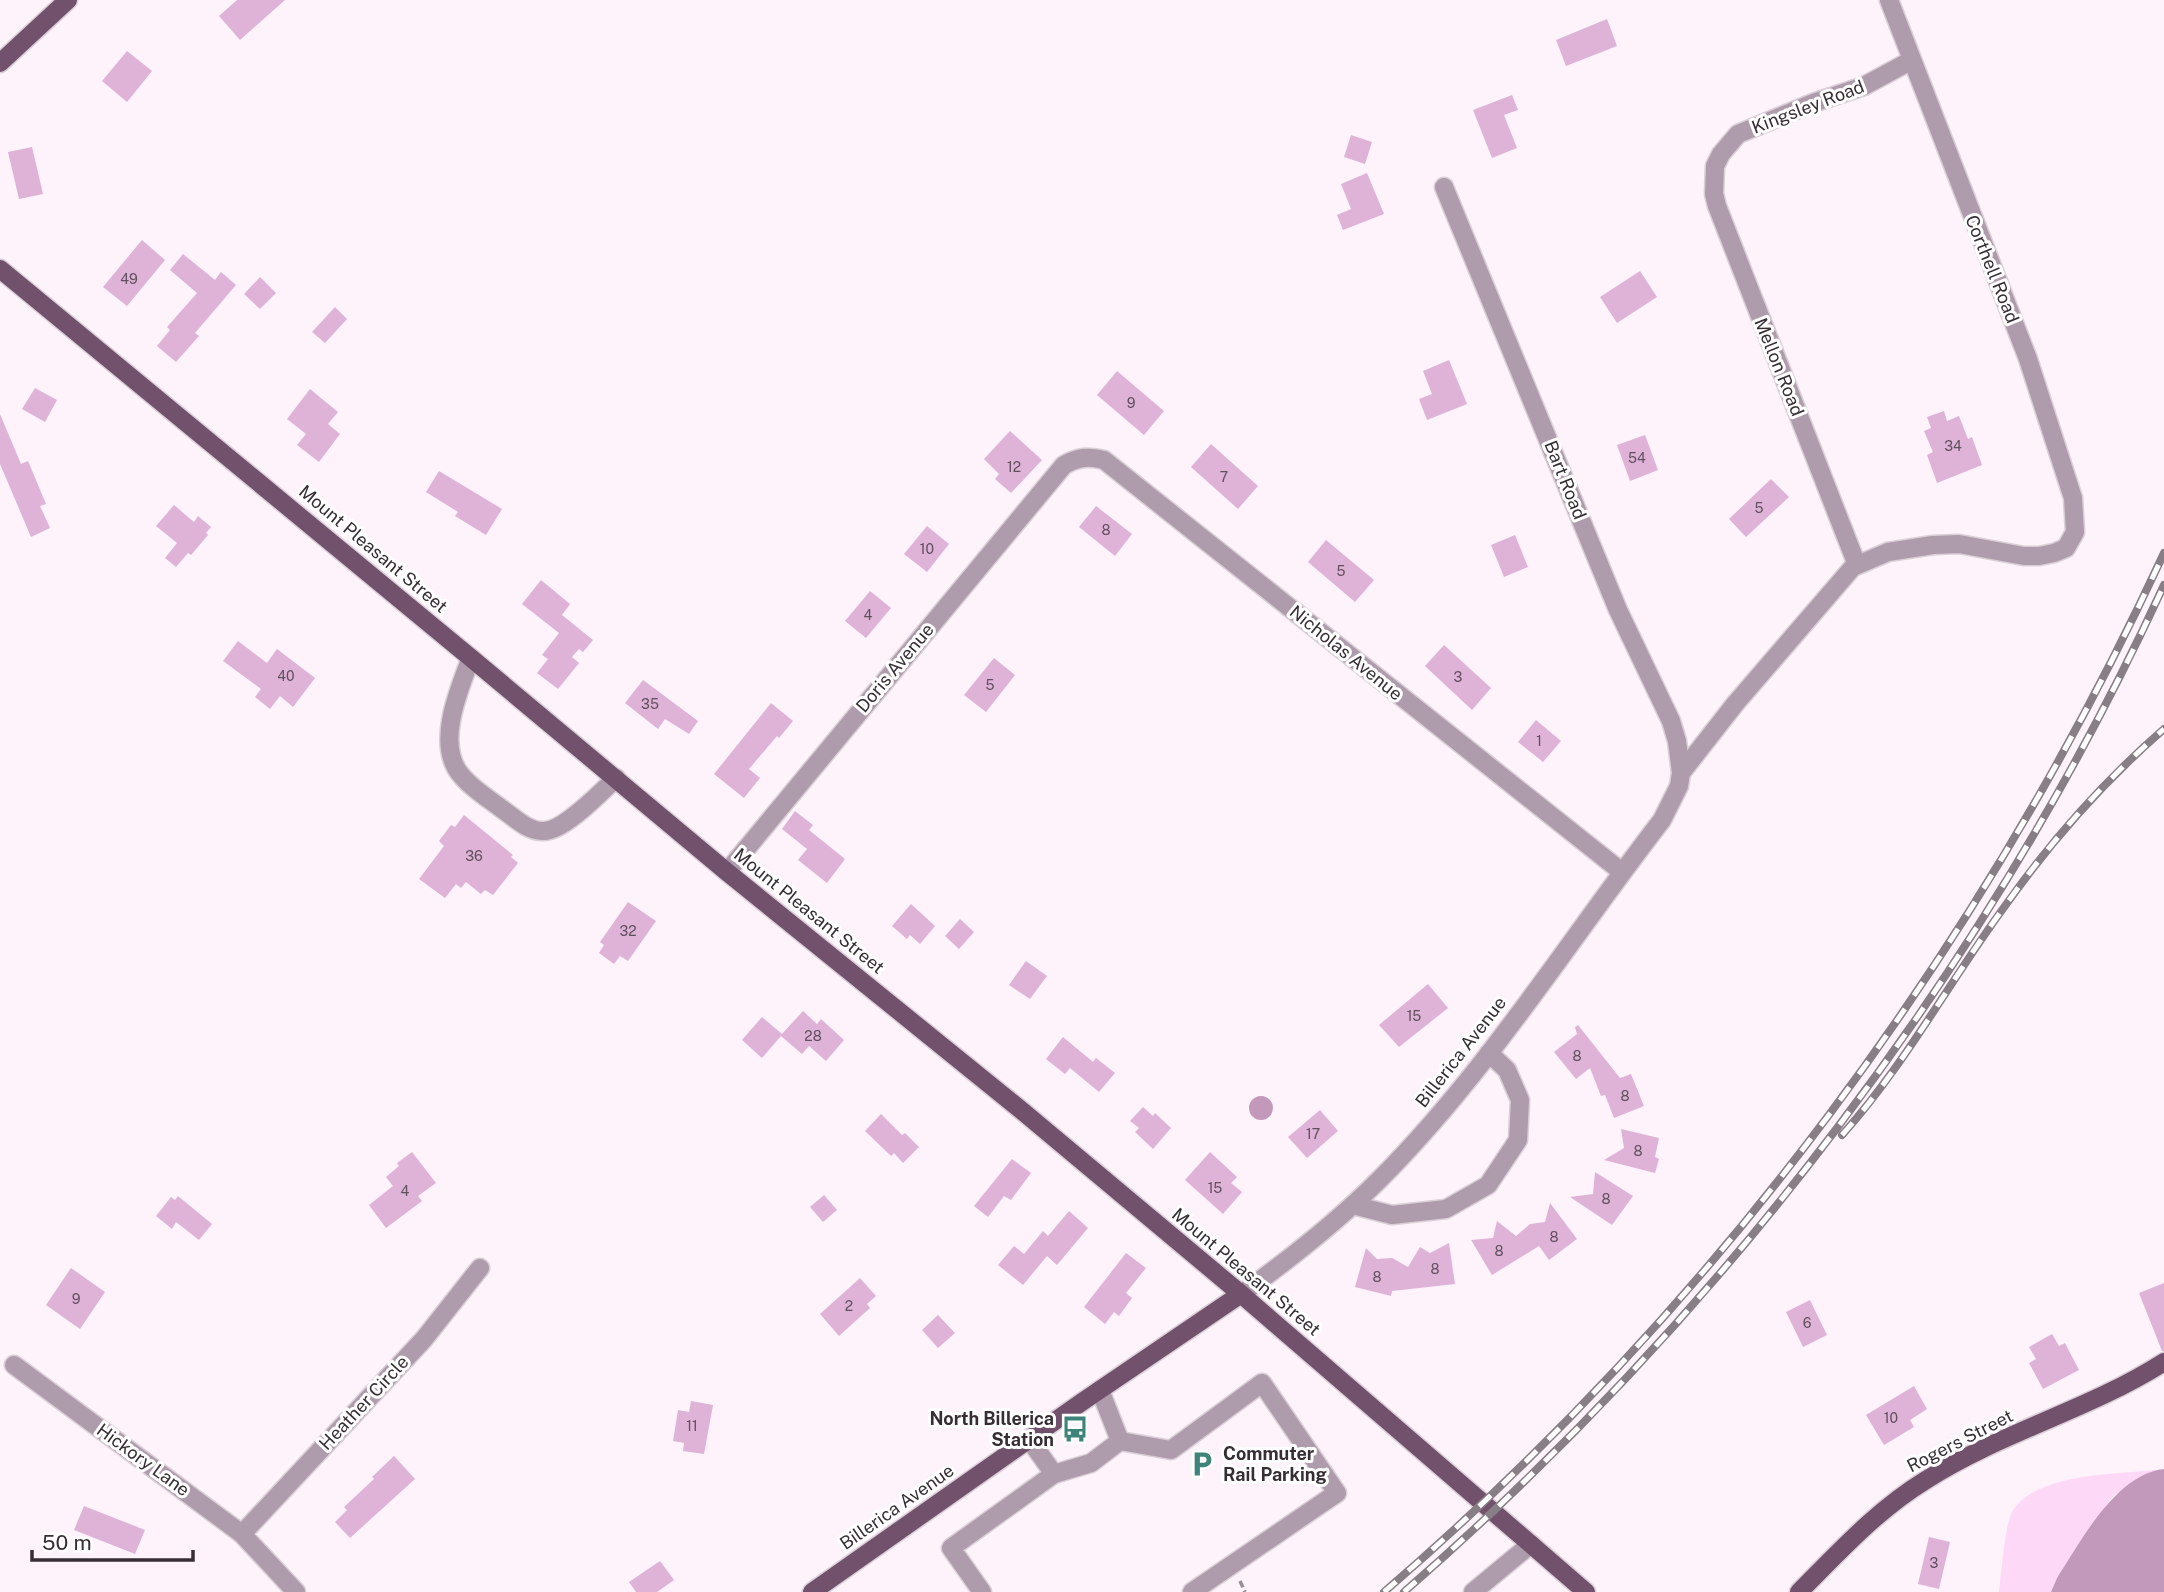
<svg xmlns="http://www.w3.org/2000/svg" width="2164" height="1592" viewBox="0 0 2164 1592" font-family="'Public Sans',sans-serif">
  <style>
    .green { fill: #fed9f7 }
    .water { fill: #c298bb }
    .building { fill: #deb3d7 }
    .lines { fill: none; stroke-linecap: round; stroke-linejoin: round }
    .minor-casing { stroke: #dacfd7; stroke-width: 21 }
    .major-casing { stroke: #dacfd7; stroke-width: 21 }
    .path { stroke: #988e95; stroke-width: 3.5; stroke-dasharray: 7 3.5; stroke-linecap: butt }
    .minor { stroke: #ae9bab; stroke-width: 18 }
    .major { stroke: #71516c; stroke-width: 18 }
    .rail-casing { stroke: #887e86; stroke-width: 8 }
    .rail { stroke: #fff; stroke-width: 5; stroke-dasharray: 16; stroke-linecap: butt }
    .labels { text-anchor: middle; stroke-width: 6; stroke-linejoin: round; paint-order: stroke }
    .number-label { font-size: 14px; fill: #604f5d }
    .street-label { font-size: 18px; fill: #362e34; stroke: #fff }
    .poi-label { font-size: 18px; font-weight: bold; fill: #362e34; stroke: #fff; text-anchor: end }
  </style>
  <rect width="100%" height="100%" fill="#fef2fb"/>
  <path class="green" d="M2158,1470l-27,13 -19,14 -55,81 -6,14h-52c2,-17 6,-67 13,-80 22,-39 106,-38 146,-42z"/>
  <path class="water" d="M1249 1108a12 12 0 1 1 24 0a12 12 0 1 1-24 0Z
    M2164,1469v123h-113l6,-14c24,-37 59,-104 107,-109z"/>
  <path class="building" d="M237,0h48l-45,40 -21,-24z
    M1607,19l10,27 -51,20 -10,-26z
    M127,51l25,20 -25,31 -25,-21z
    M1512,95l6,15 -14,5 13,33 -25,10 -19,-48z
    M1351,135l21,7 -7,22 -21,-7z
    M32,147l11,47 -24,5 -11,-47z
    M1367,173l17,41 -41,16 -6,-15 14,-6 -10,-25z
    M142,240l23,20 -38,46 -24,-19z
    M183,254l32,26 6,-8 15,13 -41,48 4,3 -23,26 -19,-16 13,-16 -3,-3 30,-34 -27,-23z
    M1640,271l17,26 -40,26 -17,-26z
    M260,277l16,16 -16,16 -16,-15z
    M335,307l12,12 -22,24 -13,-11z
    M1449,360l18,44 -40,16 -8,-21 13,-5 -9,-23z
    M1117,371l47,40 -20,24 -47,-40z
    M35,388l22,12 -12,22 -23,-13z
    M310,389l28,23 -10,12 12,10 -21,28 -22,-17 9,-11 -19,-15z
    M1944,411l3,10 12,-5 9,23 4,-2 10,28 -45,18 -10,-28 6,-3 -9,-21 7,-3 -4,-11z
    M0,414l21,50 7,-3 18,43 -6,2 10,22 -19,9 -31,-73z
    M1010,431l32,29 -31,33 -16,-14 4,-5 -15,-15z
    M1645,435l13,35 -28,11 -13,-36z
    M1211,444l47,42 -20,23 -47,-42z
    M439,471l63,38 -16,26 -31,-19 3,-4 -32,-20z
    M1771,479l18,18 -43,40 -17,-18z
    M174,505l20,17 4,-6 13,11 -5,6 2,2 -17,20 -3,-2 -12,14 -11,-9 12,-15 -21,-17z
    M1096,506l36,28 -17,22 -36,-29z
    M927,526l22,18 -22,28 -23,-18z
    M1515,535l13,32 -24,10 -13,-32z
    M1326,540l48,40 -19,22 -47,-40z
    M541,580l29,24 -8,11 31,25 -10,12 -4,-3 -7,8 7,6 -21,26 -21,-16 11,-14 -6,-4 17,-22 -37,-29z
    M870,591l21,17 -25,30 -21,-17z
    M238,641l29,22 10,-14 38,29 -22,29 -13,-11 -10,13 -15,-12 6,-8 -38,-28z
    M1444,645l47,43 -19,22 -47,-44z
    M994,658l21,17 -29,37 -22,-17z
    M643,680l55,41 -9,13 -24,-15 -7,10 -33,-26z
    M771,703l22,18 -14,17 -2,-2 -28,33 11,9 -16,20 -30,-24z
    M1536,720l25,21 -18,21 -25,-20z
    M795,811l18,14 -4,5 36,29 -18,24 -29,-23 9,-11 -25,-20z
    M464,815l49,40 -2,2 7,6 -25,32 -8,-5 -4,4 -15,-12 -5,6 -5,-4 -11,14 -26,-19 25,-33 -5,-5 12,-16 4,2z
    M628,902l28,19 -28,40 -8,-5 -6,8 -15,-11 5,-8 -4,-3z
    M911,904l24,22 -15,18 -10,-9 -3,4 -15,-13z
    M960,919l14,13 -15,17 -14,-13z
    M1026,961l21,15 -17,23 -21,-14z
    M1428,984l20,24 -49,39 -20,-22z
    M803,1011l14,13 4,-5 23,21 -18,21 -17,-15 -7,8 -21,-18 -19,22 -20,-18 20,-23 20,17z
    M1578,1025l42,53 11,-4 13,32 -30,12 -9,-23 -4,1 -11,-28 -14,11 -22,-27 23,-18 -2,-7z
    M1063,1037l30,25 3,-4 19,15 -16,19 -29,-24 -5,6 -19,-15z
    M1143,1107l10,9 2,-3 16,15 -18,21 -18,-17 4,-4 -9,-7z
    M1320,1110l18,21 -31,27 -19,-21z
    M881,1114l21,21 3,-2 14,14 -16,16 -9,-10 -3,3 -26,-25z
    M1621,1129l38,9 -4,19 4,2 -4,14 -51,-13 20,-12z
    M412,1152l24,31 -18,13 4,5 -36,27 -17,-23 24,-19 -7,-9 13,-11 -2,-3z
    M1210,1152l27,25 -6,6 11,9 -19,22 -38,-34z
    M1012,1159l19,14 -20,27 -7,-4 -16,21 -14,-11z
    M1595,1172l38,24 -21,29 -42,-28 23,-3z
    M824,1195l13,15 -14,12 -13,-15z
    M178,1196l34,28 -13,16 -23,-18 -4,7 -16,-13 15,-19 4,3z
    M1550,1203l27,36 -28,21 -10,-14 -47,29 -21,-35 22,-2 4,-17 19,15 14,-12 15,-2z
    M1069,1211l19,17 -31,37 -10,-9 -24,29 -25,-20 16,-19 10,8 19,-23 5,5z
    M1449,1243l6,41 -63,7 -1,5 -36,-9 11,-39 11,11 15,-1 16,9 12,-20 10,6z
    M1126,1253l20,15 -20,25 6,5 -13,18 -5,-4 -9,12 -21,-17z
    M71,1268l34,24 -25,37 -34,-24z
    M860,1278l16,18 -9,8 3,4 -31,28 -19,-22z
    M2164,1283v68h-2l-23,-58z
    M1810,1300l17,35 -24,12 -17,-35z
    M938,1315l17,18 -17,15 -16,-18z
    M2052,1334l7,12 6,-3 14,27 -36,19 -14,-26 7,-4 -7,-12z
    M1914,1386l13,23 -17,11 4,7 -30,18 -18,-30z
    M691,1401l22,4 -9,49 -21,-3 1,-8 -11,-2 5,-31 11,2z
    M394,1456l21,23 -65,59 -15,-16 12,-12 -3,-3 30,-28 -2,-2z
    M84,1506l61,24 -10,24 -61,-24z
    M1929,1537l21,5 -11,47 -21,-5z
    M660,1561l14,19 -17,12h-21l-7,-10z"/>
  <g class="lines">
    <g class="minor-casing">
      <path id="minor" d="M1444,187l174,423 53,111 6,20 4,32
        M1857,565l-140,-359 -3,-12 1,-28 6,-12 17,-20 75,-31 51,-17 48,-26
        M471,658c-12,31 -36,87 -10,117 10,13 28,24 41,34 12,8 26,23 42,22 20,0 57,-39 72,-53
        M727,872l337,-407c14,-8 25,-9 40,-5l518,412
        M1353,1205l39,10 54,-6 42,-24 30,-45 2,-40 -13,-30 -18,-17
        M1241,1294c49,-35 96,-72 139,-115 107,-107 189,-239 282,-359l17,-34 2,-13 54,-69 118,-137 35,-15 45,-7 26,-1 65,12h15l15,-3 12,-5 9,-16 -2,-34 -45,-139 -139,-359
        M14,1365l228,169 54,58
        M1100,1390l20,51
        M1029,1439l25,35
        M242,1534l182,-195 56,-71
        M982,1592l-31,-44 103,-74 37,-11 29,-22 51,9 91,-67 75,110 -145,99
        M1473,1592l58,-48"/>
    </g>
    <g class="major-casing">
      <path id="major" d="M0,63l68,-63
        M0,269l471,389 256,214 294,238 220,184 345,298
        M812,1592l270,-190 159,-108
        M1799,1592c40,-40 78,-82 127,-112 75,-48 163,-70 238,-118"/>
    </g>
    <path class="path" d="M1240,1581l5,11"/>
    <use href="#minor" class="minor"/>
    <use href="#major" class="major"/>
    <g class="rail-casing">
      <path id="rail" d="M1842,1135c63,-70 107,-153 163,-229 46,-65 98,-124 159,-177
        M1384,1592c331,-285 597,-643 780,-1039
        M1404,1592c316,-275 585,-626 760,-1007"/>
    </g>
    <use href="#rail" class="rail"/>
  </g>
  <defs>
    <g id="bus-bare" transform="scale(2.1)"><path d="M-5-6H5V4H4V6H2V4H-2V6H-4V4H-5ZM-3.5-4V0h7V-4ZM-3.5 1.2v1.5H-2V1.2ZM2 1.2v1.5H3.5V1.2Z" fill="#3f8479" stroke="#fff" stroke-width="2.5" paint-order="stroke"/></g>
    <g id="parking-bare" transform="scale(2.1)"><path d="M-3.5-5.5H1a3.5 3.5 0 0 1 0 7H-1V5.5H-3.5ZM-1-3.4V-.6H.8a1.4 1.4 0 0 0 0-2.8Z" fill="#3f8479" stroke="#fff" stroke-width="2.5" paint-order="stroke"/></g>
  </defs>
  <g fill-rule="evenodd">
    <use href="#bus-bare" x="1075" y="1429"/>
    <use href="#parking-bare" x="1202" y="1464"/>
  </g>
  <g class="labels">
    <g class="number-label">
      <text x="129" y="284">49</text>
      <text x="1131" y="408">9</text>
      <text x="1953" y="451">34</text>
      <text x="1637" y="463">54</text>
      <text x="1014" y="472">12</text>
      <text x="1224" y="482">7</text>
      <text x="1759" y="513">5</text>
      <text x="1106" y="535">8</text>
      <text x="927" y="554">10</text>
      <text x="1341" y="576">5</text>
      <text x="868" y="620">4</text>
      <text x="286" y="681">40</text>
      <text x="1458" y="682">3</text>
      <text x="990" y="690">5</text>
      <text x="650" y="709">35</text>
      <text x="1539" y="746">1</text>
      <text x="474" y="861">36</text>
      <text x="628" y="936">32</text>
      <text x="1414" y="1021">15</text>
      <text x="813" y="1041">28</text>
      <text x="1577" y="1061">8</text>
      <text x="1625" y="1101">8</text>
      <text x="1313" y="1139">17</text>
      <text x="1638" y="1156">8</text>
      <text x="1215" y="1193">15</text>
      <text x="405" y="1196">4</text>
      <text x="1606" y="1204">8</text>
      <text x="1554" y="1242">8</text>
      <text x="1499" y="1256">8</text>
      <text x="1435" y="1274">8</text>
      <text x="1377" y="1282">8</text>
      <text x="76" y="1304">9</text>
      <text x="849" y="1311">2</text>
      <text x="1807" y="1328">6</text>
      <text x="1891" y="1423">10</text>
      <text x="692" y="1431">11</text>
      <text x="1934" y="1568">3</text>
    </g>
    <g class="street-label">
      <text transform="translate(1808 107) rotate(-21)" y="6">Kingsley Road</text>
      <text transform="translate(1992 269) rotate(68)" y="6">Corthell Road</text>
      <text transform="translate(1779 367) rotate(68)" y="6">Mellon Road</text>
      <text transform="translate(1565 480) rotate(68)" y="6">Bart Road</text>
      <text transform="translate(373 549) rotate(40)" y="6">Mount Pleasant Street</text>
      <text transform="translate(1346 653) rotate(39)" y="6">Nicholas Avenue</text>
      <text transform="translate(895 668) rotate(-50)" y="6">Doris Avenue</text>
      <text transform="translate(809 911) rotate(39)" y="6">Mount Pleasant Street</text>
      <text transform="translate(1461 1052) rotate(-52)" y="6">Billerica Avenue</text>
      <text transform="translate(1246 1272) rotate(40)" y="6">Mount Pleasant Street</text>
      <text transform="translate(364 1403) rotate(-47)" y="6">Heather Circle</text>
      <text transform="translate(1960 1441) rotate(-27)" y="6">Rogers Street</text>
      <text transform="translate(143 1460) rotate(36)" y="6">Hickory Lane</text>
      <text transform="translate(897 1507) rotate(-35)" y="6">Billerica Avenue</text>
    </g>
    <g class="poi-label">
      <text x="1054" y="1425">North Billerica<tspan x="1054" dy="21">Station</tspan></text>
      <text x="1223" y="1460" text-anchor="start">Commuter<tspan x="1223" dy="21">Rail Parking</tspan></text>
    </g>
  </g>
  <path d="M32 1550v10h161v-10" fill="none" stroke="#362e34" stroke-width="3.5"/>
  <text x="42" y="1550" font-size="21" fill="#362e34" stroke="#ffffff" stroke-width="5" paint-order="stroke">50 m</text>
</svg>
